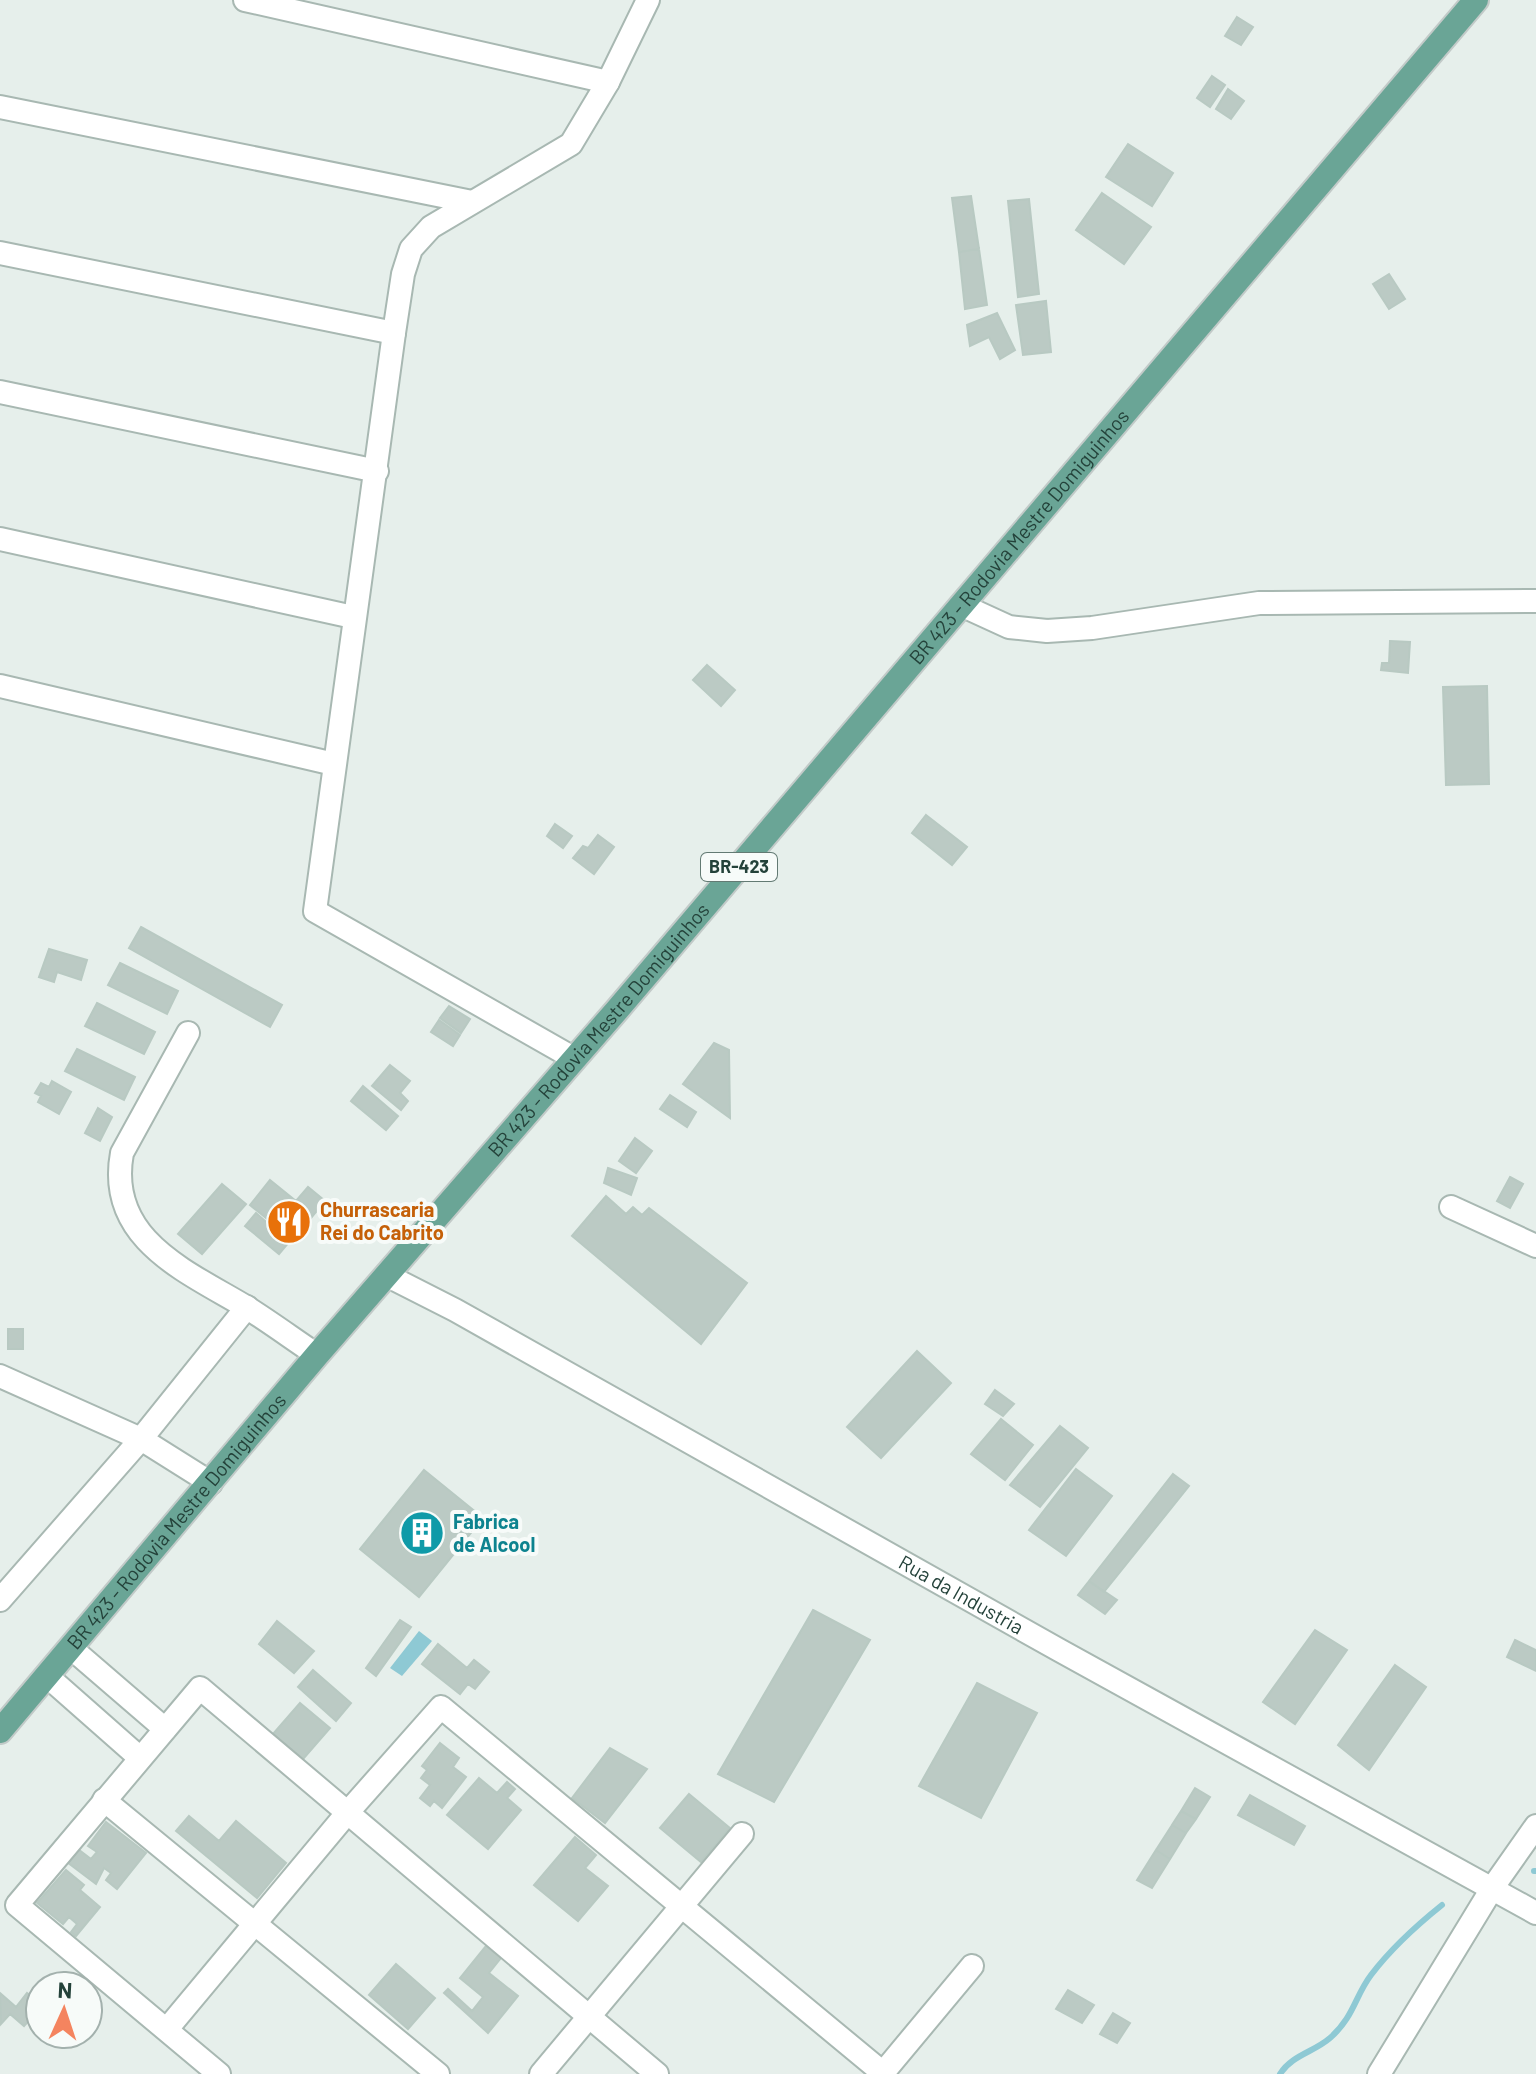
<svg xmlns="http://www.w3.org/2000/svg" width="1536" height="2074" viewBox="0 0 1536 2074" font-family="Barlow,sans-serif">
  <style>
    .water { fill: #8ec9d4 }
    .lines { fill: none; stroke-linecap: round; stroke-linejoin: round }
    .stream { stroke: #8ec9d4; stroke-width: 6 }
    .building { fill: #bbcac4; stroke: #b8c9c2; stroke-width: 2 }
    .minor-casing { stroke: #a8b8b2; stroke-width: 26 }
    .major-casing { stroke: #c2cac8; stroke-width: 28 }
    .minor { stroke: #fff; stroke-width: 22 }
    .major { stroke: #6aa596; stroke-width: 24 }
    .labels { text-anchor: middle; stroke-width: 8; stroke-linejoin: round; paint-order: stroke }
    .shield { fill: #f7fbf9; stroke: #637a73; stroke-width: 2 }
    .shield-label { font-size: 18px; font-weight: bold; fill: #24423a }
    .street-label { font-size: 20px; fill: #24423a; stroke: #f7fbf9 }
    .food-label { font-size: 20px; font-weight: bold; fill: #c56008; stroke: #f7fbf9; text-anchor: start }
    .culture-label { font-size: 20px; font-weight: bold; fill: #0d838f; stroke: #f7fbf9; text-anchor: start }
  </style>
  <rect width="100%" height="100%" fill="#e6efeb"/>
  <path class="water" d="M419,1631l13,10 -30,35 -12,-8z"/>
  <g class="lines">
    <path class="stream" d="M1534,1871h2
      M1280,2074c12,-19 34,-22 50,-36 24,-21 25,-42 41,-63 19,-25 46,-50 71,-70"/>
  </g>
  <path class="building" d="M1237,17l16,10 -12,18 -16,-9z
    M1212,76l13,9 -15,22 -13,-9z
    M1228,89l16,12 -13,18 -15,-10z
    M1128,144l45,29 -21,33 -46,-29z
    M1102,193l49,34 -27,37 -48,-34z
    M971,196l8,53 -20,3 -7,-54z
    M1029,199l10,95 -21,3 -10,-96z
    M979,249l8,56 -22,4 -6,-57z
    M1389,274l16,25 -16,10 -16,-25z
    M1046,301l5,51 -28,3 -7,-50z
    M997,313l18,37 -15,9 -11,-22 -19,9 -3,-21z
    M1390,641l20,1 -2,31 -27,-3 1,-7h7z
    M707,665l28,25 -14,16 -28,-26z
    M1487,686l2,98 -43,1 -3,-98z
    M926,815l41,32 -15,18 -40,-32z
    M555,824l17,12 -9,12 -16,-12z
    M598,835l16,12 -20,27 -21,-16 10,-12 5,2z
    M141,927l141,78 -12,22 -141,-79z
    M49,949l38,11 -6,20 -24,-8 -3,10 -15,-5z
    M120,963l58,28 -11,23 -59,-29z
    M97,1003l58,29 -11,22 -59,-28z
    M449,1006l21,13 -9,14 -21,-15z
    M439,1020l21,15 -7,11 -22,-14z
    M714,1043l15,7 1,68 -47,-34z
    M77,1049l58,28 -11,23 -59,-29z
    M390,1065l20,16 -10,12 8,8 -7,9 -29,-24z
    M52,1081l19,11 -12,22 -21,-12 3,-6 -6,-3 6,-10 8,4z
    M363,1086l35,30 -12,14 -35,-29z
    M670,1095l26,17 -9,15 -27,-18z
    M98,1108l14,9 -12,24 -15,-8z
    M635,1138l17,13 -16,22 -17,-12z
    M608,1168l29,10 -6,17 -27,-12z
    M1510,1177l13,7 -13,24 -13,-7z
    M270,1180l26,21 12,-14 17,14 -32,39 -43,-35z
    M222,1184l24,20 -44,50 -24,-20z
    M606,1196l20,18 7,-7 9,8 7,-7 98,75 -46,61 -129,-108z
    M256,1213l33,29 -10,12 -34,-28z
    M8,1329h15v20h-15z
    M917,1351l34,32 -70,75 -34,-31z
    M995,1390l19,14 -11,12 -18,-12z
    M1001,1419l32,26 -28,35 -34,-26z
    M1060,1426l28,22 -48,59 -30,-22z
    M1076,1469l36,27 -46,60 -37,-26z
    M424,1470l59,48 -64,79 -59,-48z
    M1173,1474l16,12 -85,106 -15,-11z
    M1089,1581l28,19 -12,14 -27,-19z
    M813,1610l57,30 -96,162 -56,-28z
    M400,1620l11,7 -35,49 -10,-8z
    M277,1621l37,30 -20,22 -35,-29z
    M1315,1630l32,20 -52,74 -32,-22z
    M1515,1640l21,10v21l-29,-14z
    M438,1644l29,24 7,-8 15,12 -14,17 -7,-5 -8,10 -38,-30z
    M1395,1665l31,22 -57,83 -31,-25z
    M313,1670l38,33 -15,18 -38,-34z
    M977,1683l60,30 -56,105 -62,-32z
    M300,1703l30,25 -27,31 -30,-25z
    M440,1743l19,15 -6,9 13,10 -24,31 -8,-7 -4,5 -10,-8 10,-13 -9,-7 6,-8 -5,-4z
    M610,1748l37,21 -42,54 -33,-25z
    M479,1778l18,15 10,-11 8,7 -8,9 14,12 -33,39 -41,-34z
    M1195,1788l15,9 -14,22 -15,-8z
    M689,1794l41,34 -29,34 -41,-34z
    M1250,1795l55,31 -11,19 -56,-30z
    M1181,1811l15,8 -10,14 -14,-8z
    M189,1816l30,25 17,-20 50,42 -29,35 -81,-67z
    M106,1822l40,31 -29,36 -11,-9 5,-7 -7,-5 -8,16 -29,-22 11,-13 13,10 6,-7 -9,-6z
    M1172,1825l14,8 -16,26 -14,-9z
    M575,1837l21,18 -11,13 23,18 -30,35 -44,-36z
    M1156,1850l14,9 -18,29 -15,-8z
    M66,1870l18,15 -4,5 20,17 -24,29 -5,-4 6,-8 -8,-7 -6,7 -26,-21z
    M486,1946l15,12 -12,15 29,23 -30,37 -44,-40 4,-4 24,22 11,-14 -23,-19z
    M396,1964l39,34 -27,31 -39,-34z
    M1068,1990l26,15 -12,18 -26,-14z
    M0,1993l16,14 11,-14 13,11v4l-16,18 -14,-12 -9,10z
    M1113,2013l17,10 -13,20 -17,-9z"/>
  <g class="lines">
    <g class="minor-casing">
      <g id="minor">
        <path d="M245,0l363,82"/>
        <path d="M0,107l472,95"/>
        <path d="M0,253l394,80"/>
        <path d="M0,392l377,79"/>
        <path d="M0,539l353,78"/>
        <path d="M961,605l48,22 38,4 45,-3 167,-25 277,-2"/>
        <path d="M0,686l334,78"/>
        <path d="M188,1033l-66,120c-16,86 64,118 124,154 24,15 47,32 71,48"/>
        <path d="M575,1059l-260,-148 79,-578 9,-59 8,-25 20,-22 140,-83 37,-62 40,-82"/>
        <path d="M1451,1207l85,39"/>
        <path id="s1" d="M388,1276l67,34 604,340 477,263"/>
        <path d="M0,1376l141,63 70,44"/>
        <path d="M0,1600l141,-161 106,-132"/>
        <path d="M71,1648l94,81"/>
        <path d="M47,1676l93,82"/>
        <path d="M104,1800l334,274"/>
        <path d="M167,2029l181,-217 93,-105 442,366"/>
        <path d="M219,2074l-202,-169 183,-217 457,386"/>
        <path d="M541,2074l201,-240"/>
        <path d="M882,2074l90,-108"/>
        <path d="M1379,2074l114,-187 43,-61"/>
      </g>
    </g>
    <g class="major-casing">
      <g id="major">
        <path id="s2" d="M0,1731l317,-376 300,-345 859,-1010"/>
      </g>
    </g>
    <use href="#minor" class="minor"/>
    <use href="#major" class="major"/>
  </g>
  <defs>
    <g id="restaurant-disc" transform="scale(2.3)"><circle r="9.5" fill="#e8710a" stroke="#f7fbf9"/><path d="M-5-6h1v4h1v-4h1v4h1v-4h1v5L-1.5 .5V6h-2V.5L-5-1ZM5-6V6H3V1.5H1.5Q1.5-4 5-6Z" fill="#fff"/></g>
    <g id="building-disc" transform="scale(2.3)"><circle r="9.5" fill="#0f9aa8" stroke="#f7fbf9"/><path d="M-4-6H4V6H1V3H-1V6H-4ZM-2.5-4.3h1.7v1.8h-1.7ZM.8-4.3h1.7v1.8H.8ZM-2.5-1h1.7V.8h-1.7ZM.8-1h1.7V.8H.8Z" fill="#fff"/></g>
  </defs>
  <g fill-rule="evenodd">
    <use href="#restaurant-disc" x="289" y="1222"/>
    <use href="#building-disc" x="422" y="1533"/>
  </g>
  <g class="labels">
    <rect class="shield" x="701" y="853" width="76" height="28" rx="6"/>
    <g class="shield-label">
      <text x="739" y="873">BR-423</text>
    </g>
    <g class="street-label">
      <text dy="7" stroke="none"><textPath href="#s2" startOffset="1570">BR 423 - Rodovia Mestre Domiguinhos</textPath></text>
      <text dy="7" stroke="none"><textPath href="#s2" startOffset="922">BR 423 - Rodovia Mestre Domiguinhos</textPath></text>
      <text dy="7" stroke="none"><textPath href="#s2" startOffset="274">BR 423 - Rodovia Mestre Domiguinhos</textPath></text>
      <text dy="7" stroke="none"><textPath href="#s1" startOffset="656">Rua da Industria</textPath></text>
    </g>
    <g class="food-label">
      <text x="320" y="1217">Churrascaria<tspan x="320" dy="23">Rei do Cabrito</tspan></text>
    </g>
    <g class="culture-label">
      <text x="453" y="1529">Fabrica<tspan x="453" dy="23">de Alcool</tspan></text>
    </g>
  </g>
  <g transform="translate(64 2010) rotate(3)"><circle r="38" fill="#f7fbf9" stroke="#a3b1ad" stroke-width="2"/>
  <path d="M0-6L14 30L0 20L-14 30Z" fill="#f4845f"/>
  <text y="-12" font-size="22" font-weight="bold" text-anchor="middle" fill="#24423a">N</text>
  </g>
</svg>
